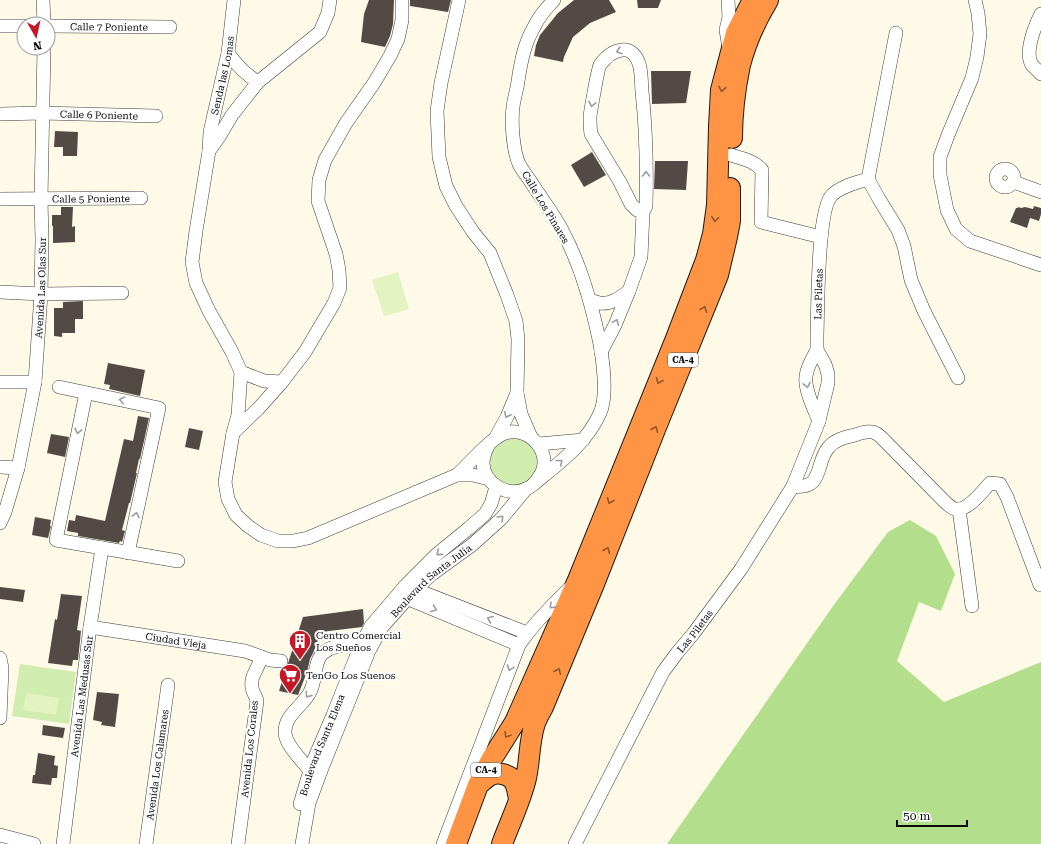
<svg xmlns="http://www.w3.org/2000/svg" width="1041" height="844" viewBox="0 0 1041 844" font-family="'Roboto Serif',serif">
  <style>
    .green { fill: #d0ecae }
    .forest { fill: #b3de8c }
    .pitch { fill: #e3f2c1 }
    .building { fill: #534a46 }
    .lines { fill: none; stroke-linecap: round; stroke-linejoin: round }
    .minor-casing { stroke: #3d3d3d; stroke-width: 14 }
    .highway-casing { stroke: #1b1b1b; stroke-width: 22 }
    .minor { stroke: #fff; stroke-width: 13 }
    .highway { stroke: #ff9445; stroke-width: 20 }
    .oneway { stroke: #9d9d9d }
    .oneway2 { stroke: #91562a }
    .labels { text-anchor: middle; stroke-width: 4; stroke-linejoin: round; paint-order: stroke }
    .shield { fill: #fff; stroke: #545454; stroke-width: 1 }
    .shield-label { font-size: 9px; font-weight: bold; fill: #0a0a0a }
    .street-label { font-size: 10px; fill: #0a0a0a; stroke: #fff }
    .poi-label { font-size: 10px; fill: #0a0a0a; stroke: #fff; text-anchor: start }
  </style>
  <rect width="100%" height="100%" fill="#fffae7"/>
  <path class="green" d="M515,436l20,11 4,16 -7,16 -14,8 -17,-3 -11,-11 -2,-16 6,-13z
    M20,664l56,8 -7,52 -57,-8z"/>
  <path class="forest" d="M910,520l26,16 19,38 -14,37 -22,-9 -22,59 47,41 97,-40v182h-374l166,-238 55,-74z"/>
  <path class="pitch" d="M398,272l11,37 -25,7 -12,-36z
    M26,693l33,5 -3,17 -33,-5z"/>
  <path class="building" d="M369,0h25l-1,24 -3,12 -5,11 -24,-5 3,-28z
    M410,0h41l-3,12 -38,-6z
    M574,0h35l7,12 -26,11 -17,14 -9,20 -1,5 -29,-6 2,-11 4,-10 18,-22z
    M637,0h24l-3,8h-20z
    M651,71h40l-5,32 -34,1z
    M55,131l23,1 -1,24h-14v-9h-9z
    M592,152l14,23 -22,12 -13,-22z
    M655,161h33l-2,29 -32,-1z
    M1034,206l7,2v6l-2,7 -9,-3 -3,10 -17,-6 6,-14h2v-1l3,1 4,-1 8,2z
    M61,207h12l-1,20 3,-1v16l-22,1v-17h-1v-11h9z
    M83,301v18h-8v14h-13v4l-8,-1v-28h9v-6z
    M108,363l37,7 -5,26 -31,-7 1,-4 -6,-1z
    M138,416l11,2 -9,41h-1l-3,14h1l-7,30h-1l-7,27 3,1 -3,11 -2,-1 -1,2 -41,-7v-3l-11,-2 2,-11 6,1 1,-6 29,6 19,-82 9,2z
    M189,428l14,3 -4,19 -14,-3z
    M51,434l18,3 -4,20 -18,-4z
    M35,517l16,3 -1,6h1l-3,12 -16,-3z
    M0,587l25,3 -2,12 -23,-3z
    M61,594l21,2 -5,34 4,1 -3,29h-5l-1,6 -24,-3 7,-44 2,1z
    M363,609l1,14 -2,4 -41,5 -7,19 -4,8 -3,13 -9,23 -19,-4 24,-74z
    M97,692l22,2 -4,33 -14,-2 1,-3 -9,-2z
    M43,725l22,3 -2,10 -21,-3z
    M38,753l17,3 -1,9 4,1 -1,12h-5l-1,7 -19,-2 1,-8h2z"/>
  <g class="lines">
    <g class="minor-casing">
      <g id="minor">
        <path d="M43,0l1,24"/>
        <path d="M330,0l-2,13 -8,19 -62,50 -26,33 -13,22 -10,14 -13,80 -4,31 4,21 13,28 23,41 9,20 -3,43 -5,18 -8,49 3,17 8,16 12,11 13,9 17,6h15l15,-3 149,-63h16l16,4"/>
        <path d="M459,0l-18,83 -4,28 2,46 7,29 10,20 17,26 17,21 17,42 9,26 2,18 -1,54 4,21 10,23"/>
        <path d="M728,0l1,17 -3,13 3,18"/>
        <path d="M975,0l3,13 2,21 -3,23 -5,21 -24,57 -8,22v18l7,35 9,19 14,12 71,24"/>
        <path d="M1041,14c-6,12 -17,38 -9,51 3,3 6,6 9,9"/>
        <path d="M0,26h24"/>
        <path id="s1" d="M48,26l122,1"/>
        <path d="M896,33l-28,146 11,20 19,31 6,16 7,34 13,31 34,67"/>
        <path d="M228,53c8,11 18,22 30,29"/>
        <path id="s2" d="M0,114l42,-1 114,3"/>
        <path id="s3" d="M209,151l1,-19 18,-79 6,-53"/>
        <path d="M731,155c12,4 22,5 31,15l-1,52 60,15"/>
        <circle cx="1005" cy="178" r="9"/>
        <path d="M1014,182l27,10"/>
        <path id="s4" d="M0,199l141,-1"/>
        <path d="M0,292l41,2 81,-1"/>
        <path d="M590,300c2,1 6,2 9,3 11,2 21,-5 30,-12"/>
        <path d="M817,350c-5,9 -10,17 -11,26 -2,13 8,33 13,45"/>
        <path d="M601,352l14,-27 14,-34 12,-34 2,-45 3,-6c1,-38 0,-77 -4,-115 -1,-10 0,-22 -4,-30 -3,-7 -9,-12 -16,-11 -9,1 -17,8 -22,15 -2,3 -9,44 -10,51 0,6 0,11 1,18l29,48 11,22 6,6 6,2"/>
        <path d="M241,372l23,9 18,1 23,-30 29,-49 6,-15 -1,-18 -3,-16 -18,-53 1,-21 6,-20 21,-37 28,-40 16,-27 8,-17 4,-19v-20"/>
        <path d="M0,382h35"/>
        <path d="M59,387l100,21 -31,145"/>
        <path d="M86,393l-30,147 122,21"/>
        <path d="M233,433l25,-24 24,-27"/>
        <path d="M496,437l11,-20 10,-24"/>
        <path d="M539,444l44,-4"/>
        <path d="M0,467l18,1"/>
        <path d="M457,475c11,-10 35,-38 48,-42 25,-8 50,22 34,44 -3,5 -7,10 -13,12 -20,9 -44,-7 -43,-28 1,-7 3,-12 6,-17"/>
        <path d="M535,483c24,-20 52,-40 65,-70 8,-17 3,-51 0,-69 -8,-39 -19,-79 -38,-114 -9,-17 -21,-32 -31,-48 -4,-6 -9,-12 -12,-18 -6,-14 -8,-41 -6,-57 1,-9 4,-17 5,-26 3,-19 6,-36 15,-52 6,-13 12,-19 21,-29"/>
        <path d="M793,486c31,4 22,-22 35,-38 7,-9 18,-11 27,-13 5,-2 13,-4 18,-3 3,1 6,3 8,5l63,64c3,3 7,7 11,8 12,3 28,-18 35,-26l10,1 7,13 33,88"/>
        <path d="M959,509l13,97"/>
        <path id="s5" d="M0,523l5,-11 13,-44 17,-86 6,-88 1,-54 -1,-41 3,-151"/>
        <path d="M409,587l118,46"/>
        <path d="M399,595l120,50"/>
        <path id="s6" d="M90,627l155,24 25,9 11,1"/>
        <path d="M0,658l2,10 -2,50"/>
        <path d="M310,771c-7,-10 -24,-25 -25,-38 -1,-18 18,-27 25,-41 4,-7 4,-16 6,-24 1,-4 2,-10 6,-14 1,-2 5,-3 7,-5 13,-6 25,-5 38,1"/>
        <path id="s7" d="M300,804l12,-40 21,-49 27,-68 11,-21 35,-41 30,-30 33,-27 16,-14 6,-10 5,-17"/>
        <path d="M0,835l34,9"/>
        <path id="s8" d="M63,844l27,-217 12,-79"/>
        <path id="s9" d="M146,844l22,-159"/>
        <path d="M238,844l19,-143c-1,-5 -4,-8 -5,-13 -2,-14 7,-19 9,-31"/>
        <path id="s10" d="M302,844l7,-41 13,-35 47,-117 13,-24 34,-38 16,-15 40,-29 29,-26 25,-30"/>
        <path d="M443,844l76,-199c15,-22 33,-40 52,-58"/>
        <path id="s11" d="M575,844l88,-172 14,-19 16,-19 48,-65 52,-83 26,-65 9,-38v-9l-3,-10 -8,-14v-15c1,-25 0,-126 15,-140 9,-9 24,-12 36,-16"/>
      </g>
    </g>
    <g class="highway-casing">
      <path id="highway" d="M732,138c0,-24 3,-49 8,-73 6,-23 16,-45 28,-65
        M478,785c4,-3 8,-8 13,-10 7,-3 18,-1 23,6 3,5 4,12 5,18
        M456,844l22,-59 13,-25 24,-38 63,-142 97,-239 31,-81 7,-26 4,-29 2,-79 2,-36 15,-57 17,-33
        M502,844c8,-22 19,-44 24,-66 4,-18 3,-37 9,-55 2,-5 5,-11 8,-16l51,-123 62,-157 62,-152 9,-38 3,-16v-33"/>
    </g>
    <use href="#minor" class="minor"/>
    <use href="#highway" class="highway"/>
  </g>
  <defs><path id="oneway-chevron" d="M-2-3.5L2.5 0L-2 3.5" fill="none" stroke-width="1.6" stroke-linecap="round" stroke-linejoin="round"/></defs>
  <g class="oneway">
    <use href="#oneway-chevron" transform="translate(619 51) rotate(163)"/>
    <use href="#oneway-chevron" transform="translate(592 104) rotate(102)"/>
    <use href="#oneway-chevron" transform="translate(646 174) rotate(-90)"/>
    <use href="#oneway-chevron" transform="translate(616 322) rotate(-66)"/>
    <use href="#oneway-chevron" transform="translate(807 385) rotate(78)"/>
    <use href="#oneway-chevron" transform="translate(122 400) rotate(-168)"/>
    <use href="#oneway-chevron" transform="translate(507 415) rotate(116)"/>
    <use href="#oneway-chevron" transform="translate(78 431) rotate(102)"/>
    <use href="#oneway-chevron" transform="translate(560 462) rotate(-39)"/>
    <use href="#oneway-chevron" transform="translate(136 515) rotate(-78)"/>
    <use href="#oneway-chevron" transform="translate(501 518) rotate(-45)"/>
    <use href="#oneway-chevron" transform="translate(439 553) rotate(140)"/>
    <use href="#oneway-chevron" transform="translate(552 606) rotate(136)"/>
    <use href="#oneway-chevron" transform="translate(434 609) rotate(22)"/>
    <use href="#oneway-chevron" transform="translate(490 619) rotate(-158)"/>
    <use href="#oneway-chevron" transform="translate(510 668) rotate(111)"/>
    <use href="#oneway-chevron" transform="translate(308 695) rotate(125)"/>
  </g>
  <g class="oneway2">
    <use href="#oneway-chevron" transform="translate(722 89) rotate(100)"/>
    <use href="#oneway-chevron" transform="translate(715 219) rotate(98)"/>
    <use href="#oneway-chevron" transform="translate(704 309) rotate(-68)"/>
    <use href="#oneway-chevron" transform="translate(659 381) rotate(112)"/>
    <use href="#oneway-chevron" transform="translate(655 429) rotate(-68)"/>
    <use href="#oneway-chevron" transform="translate(610 501) rotate(112)"/>
    <use href="#oneway-chevron" transform="translate(607 550) rotate(-68)"/>
    <use href="#oneway-chevron" transform="translate(558 671) rotate(-67)"/>
    <use href="#oneway-chevron" transform="translate(507 735) rotate(122)"/>
  </g>
  <defs>
    <g id="building-pin" transform="scale(1.15)"><path d="M0 17L-7.5 6A9.5 9.5 0 1 1 7.5 6Z" fill="#c41826" stroke="#fff"/><path d="M-4-6H4V6H1V3H-1V6H-4ZM-2.5-4.3h1.7v1.8h-1.7ZM.8-4.3h1.7v1.8H.8ZM-2.5-1h1.7V.8h-1.7ZM.8-1h1.7V.8H.8Z" fill="#fff"/></g>
    <g id="supermarket-pin" transform="scale(1.15)"><path d="M0 17L-7.5 6A9.5 9.5 0 1 1 7.5 6Z" fill="#c41826" stroke="#fff"/><path d="M-6-5.5h2.5l.6 2H6L4.5 2H-2.5L-4.4-4H-6ZM-1.5 3.2a1.3 1.3 0 1 0 .1 0ZM3 3.2a1.3 1.3 0 1 0 .1 0Z" fill="#fff"/></g>
  </defs>
  <g fill-rule="evenodd">
    <use href="#building-pin" x="300" y="641"/>
    <use href="#supermarket-pin" x="290" y="675"/>
  </g>
  <g class="labels">
    <g class="shield">
      <rect x="668" y="353" width="30" height="14" rx="3"/>
      <rect x="471" y="763" width="30" height="14" rx="3"/>
    </g>
    <g class="shield-label">
      <text x="683" y="363">CA-4</text>
      <text x="486" y="773">CA-4</text>
    </g>
    <g class="street-label">
      <text dy="4" stroke="none"><textPath href="#s1" startOffset="61">Calle 7 Poniente</textPath></text>
      <text dy="4" stroke="none"><textPath href="#s3" startOffset="77">Senda las Lomas</textPath></text>
      <text dy="4" stroke="none"><textPath href="#s2" startOffset="99">Calle 6 Poniente</textPath></text>
      <text dy="4" stroke="none"><textPath href="#s4" startOffset="91">Calle 5 Poniente</textPath></text>
      <text transform="translate(546 207) rotate(59)" y="4">Calle Los Pinares</text>
      <text dy="4" stroke="none"><textPath href="#s5" startOffset="240">Avenida Las Olas Sur</textPath></text>
      <text dy="4" stroke="none"><textPath href="#s11" startOffset="621">Las Piletas</textPath></text>
      <text dy="4" stroke="none"><textPath href="#s10" startOffset="300">Boulevard Santa Julia</textPath></text>
      <text dy="4" stroke="none"><textPath href="#s11" startOffset="245">Las Piletas</textPath></text>
      <text dy="4" stroke="none"><textPath href="#s6" startOffset="87">Ciudad Vieja</textPath></text>
      <text dy="4" stroke="none"><textPath href="#s8" startOffset="149">Avenida Las Medusas Sur</textPath></text>
      <text dy="4" stroke="none"><textPath href="#s7" startOffset="63">Boulevard Santa Elena</textPath></text>
      <text transform="translate(249 749) rotate(-84)" y="4">Avenida Los Corales</text>
      <text dy="4" stroke="none"><textPath href="#s9" startOffset="80">Avenida Los Calamares</textPath></text>
    </g>
    <g class="poi-label">
      <text x="316" y="639">Centro Comercial<tspan x="316" dy="12">Los Sueños</tspan></text>
      <text x="306" y="679">TenGo Los Suenos</text>
    </g>
  </g>
  <g transform="translate(36 36) rotate(171)"><circle r="19" fill="#ffffff" stroke="#9d9d9d"/>
  <path d="M0-3L7 15L0 10L-7 15Z" fill="#c41826"/>
  <text y="-6" font-size="11" font-weight="bold" text-anchor="middle" fill="#0a0a0a">N</text>
  </g>
  <path d="M897 820v6h70v-6" fill="none" stroke="#0a0a0a" stroke-width="2"/>
  <text x="903" y="820" font-size="12" fill="#0a0a0a" stroke="#ffffff" stroke-width="3" paint-order="stroke">50 m</text>
</svg>
